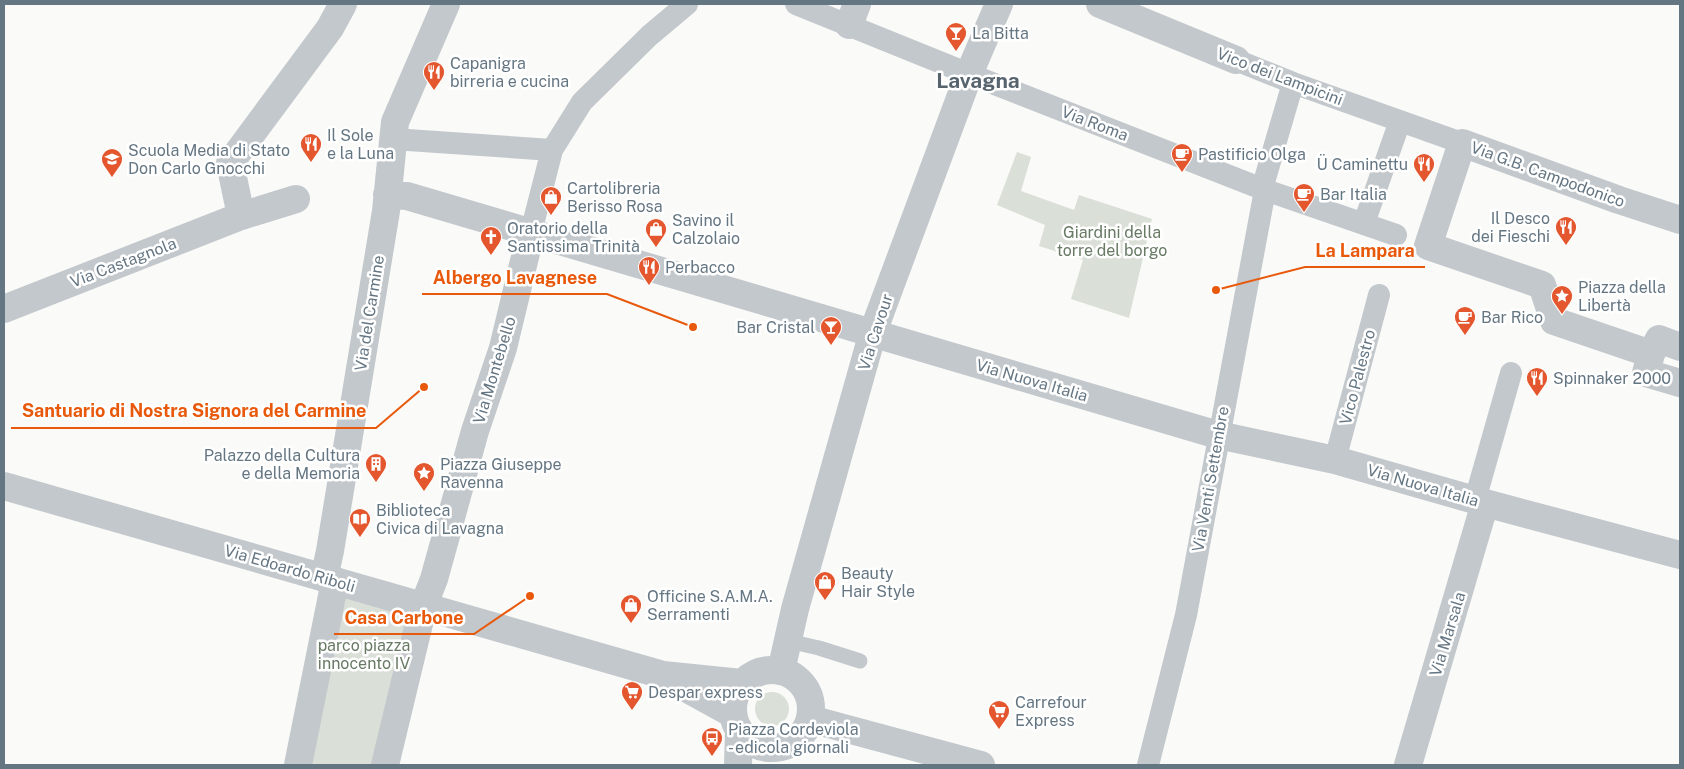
<svg xmlns="http://www.w3.org/2000/svg" width="1684" height="769" viewBox="0 0 1684 769" font-family="'Public Sans',sans-serif">
  <style>
    .green { fill: #dadfd7 }
    .lines { fill: none; stroke-linecap: round; stroke-linejoin: round }
    .service { stroke: #c3c8cc; stroke-width: 15 }
    .pedestrian { stroke: #c3c8cc; stroke-width: 22 }
    .minor { stroke: #c3c8cc; stroke-width: 28 }
    .tertiary { stroke: #c3c8cc; stroke-width: 28 }
    .labels { text-anchor: middle; stroke-width: 5; stroke-linejoin: round; paint-order: stroke }
    .poi-label { font-size: 16px; fill: #657683; stroke: #fff; text-anchor: start }
    .street-label { font-size: 16px; fill: #657683; stroke: #fff }
    .park-label { font-size: 16px; fill: #687a64; stroke: #fff }
    .district-label { font-size: 21px; font-weight: bold; fill: #57646e; stroke: #fff }
    .leader { fill: none; stroke: #e8590c; stroke-width: 2 }
    .callout-dot { fill: #e8590c; stroke: #fff; stroke-width: 2 }
    .callout-label { font-size: 18px; text-anchor: middle; font-weight: bold; fill: #e8590c; stroke: #fff; stroke-width: 5; stroke-linejoin: round; paint-order: stroke }
  </style>
  <rect width="100%" height="100%" fill="#fafaf8"/>
  <path class="green" d="M1017,152l14,5 -10,34 53,19 5,-15 73,24 -23,99 -58,-19 12,-39 -44,-14 6,-21 -48,-20z
    M340,589l72,21 -33,155h-75z
    M755 709a17 17 0 1 1 34 0a17 17 0 1 1-34 0Z"/>
  <g class="lines">
    <path class="service" d="M788,641l31,7 41,13"/>
    <path class="pedestrian" d="M796,4l173,70 296,116 131,45
      M1236,60l57,23 169,60
      M393,139l159,11
      M1262,189l31,-106
      M1364,223l36,-102
      M531,232l21,-82 30,-48 67,-66 38,-32
      M1335,460l44,-165
      M1475,500l36,-127
      M1148,765l38,-150 79,-425"/>
    <path class="minor" d="M1100,4l136,56
      M849,25l8,-21
      M387,195l20,1 811,239 117,25 150,43 195,52
      M241,216l-11,-53 100,-135 13,-24
      M4,309l237,-93 55,-17
      M1680,347l-21,-8 -8,15 -5,19 34,10
      M1651,354l-97,-33 -12,-36 -114,-39 34,-103 157,57 61,20
      M324,578l6,-27 56,-340 9,-89 51,-118
      M781,671l14,-62 78,-277 96,-258 30,-70
      M810,719l171,46
      M298,765l37,-184
      M385,765l38,-158 11,-28 41,-148 28,-83 28,-116
      M1408,765l77,-262"/>
    <path class="tertiary" d="M4,486l659,189 79,8
      M733 709a39 39 0 1 1 78 0a39 39 0 1 1-78 0Z
      M673,681l60,33
      M738,765l1,-33"/>
  </g>
  <defs>
    <g id="bar-pin" transform="scale(1.125)"><path d="M0 17L-7.5 6A9.5 9.5 0 1 1 7.5 6Z" fill="#e4572e" stroke="#fff"/><path d="M-6-5H6L.8 .8V4.5H3.5V6h-7V4.5H-.8V.8Z" fill="#fff"/></g>
    <g id="restaurant-pin" transform="scale(1.125)"><path d="M0 17L-7.5 6A9.5 9.5 0 1 1 7.5 6Z" fill="#e4572e" stroke="#fff"/><path d="M-5-6h1v4h1v-4h1v4h1v-4h1v5L-1.5 .5V6h-2V.5L-5-1ZM5-6V6H3V1.5H1.5Q1.5-4 5-6Z" fill="#fff"/></g>
    <g id="cafe-pin" transform="scale(1.125)"><path d="M0 17L-7.5 6A9.5 9.5 0 1 1 7.5 6Z" fill="#e4572e" stroke="#fff"/><path d="M-5.5-4.5H6V0H3Q3 3.5 0 3.5H-2.5Q-5.5 3.5-5.5 0ZM3-3.2v2h1.7v-2ZM-6 4.5H4V6H-6Z" fill="#fff"/></g>
    <g id="school-pin" transform="scale(1.125)"><path d="M0 17L-7.5 6A9.5 9.5 0 1 1 7.5 6Z" fill="#e4572e" stroke="#fff"/><path d="M0-5L7-2L0 1L-7-2ZM-4 1L0 2.5L4 1V4Q0 6-4 4Z" fill="#fff"/></g>
    <g id="shop-pin" transform="scale(1.125)"><path d="M0 17L-7.5 6A9.5 9.5 0 1 1 7.5 6Z" fill="#e4572e" stroke="#fff"/><path d="M-5-2.5h2.3a2.7 3.5 0 0 1 5.4 0H5L5.5 6h-11ZM-1.5-2.5h3a1.5 2.3 0 0 0-3 0Z" fill="#fff"/></g>
    <g id="church-pin" transform="scale(1.125)"><path d="M0 17L-7.5 6A9.5 9.5 0 1 1 7.5 6Z" fill="#e4572e" stroke="#fff"/><path d="M-1.2-6h2.4v3.5h3.3v2.4h-3.3V6h-2.4V-.1h-3.3v-2.4h3.3Z" fill="#fff"/></g>
    <g id="sight-pin" transform="scale(1.125)"><path d="M0 17L-7.5 6A9.5 9.5 0 1 1 7.5 6Z" fill="#e4572e" stroke="#fff"/><path d="M0-6L1.8-2.2L6-1.7L2.9 1.2L3.7 5.4L0 3.3L-3.7 5.4L-2.9 1.2L-6-1.7L-1.8-2.2Z" fill="#fff"/></g>
    <g id="building-pin" transform="scale(1.125)"><path d="M0 17L-7.5 6A9.5 9.5 0 1 1 7.5 6Z" fill="#e4572e" stroke="#fff"/><path d="M-4-6H4V6H1V3H-1V6H-4ZM-2.5-4.3h1.7v1.8h-1.7ZM.8-4.3h1.7v1.8H.8ZM-2.5-1h1.7V.8h-1.7ZM.8-1h1.7V.8H.8Z" fill="#fff"/></g>
    <g id="library-pin" transform="scale(1.125)"><path d="M0 17L-7.5 6A9.5 9.5 0 1 1 7.5 6Z" fill="#e4572e" stroke="#fff"/><path d="M-6-4Q-3-5.5-.7-3.5V5Q-3 3-6 4ZM6-4Q3-5.5 .7-3.5V5Q3 3 6 4Z" fill="#fff"/></g>
    <g id="supermarket-pin" transform="scale(1.125)"><path d="M0 17L-7.5 6A9.5 9.5 0 1 1 7.5 6Z" fill="#e4572e" stroke="#fff"/><path d="M-6-5.5h2.5l.6 2H6L4.5 2H-2.5L-4.4-4H-6ZM-1.5 3.2a1.3 1.3 0 1 0 .1 0ZM3 3.2a1.3 1.3 0 1 0 .1 0Z" fill="#fff"/></g>
    <g id="bus-pin" transform="scale(1.125)"><path d="M0 17L-7.5 6A9.5 9.5 0 1 1 7.5 6Z" fill="#e4572e" stroke="#fff"/><path d="M-5-6H5V4H4V6H2V4H-2V6H-4V4H-5ZM-3.5-4V0h7V-4ZM-3.5 1.2v1.5H-2V1.2ZM2 1.2v1.5H3.5V1.2Z" fill="#fff"/></g>
  </defs>
  <g fill-rule="evenodd">
    <use href="#bar-pin" x="956" y="33"/>
    <use href="#restaurant-pin" x="434" y="72"/>
    <use href="#restaurant-pin" x="311" y="144"/>
    <use href="#cafe-pin" x="1182" y="154"/>
    <use href="#school-pin" x="112" y="159"/>
    <use href="#restaurant-pin" x="1424" y="164"/>
    <use href="#cafe-pin" x="1304" y="194"/>
    <use href="#shop-pin" x="551" y="197"/>
    <use href="#restaurant-pin" x="1566" y="227"/>
    <use href="#shop-pin" x="656" y="229"/>
    <use href="#church-pin" x="491" y="237"/>
    <use href="#restaurant-pin" x="649" y="267"/>
    <use href="#sight-pin" x="1562" y="296"/>
    <use href="#cafe-pin" x="1465" y="317"/>
    <use href="#bar-pin" x="831" y="327"/>
    <use href="#restaurant-pin" x="1537" y="378"/>
    <use href="#building-pin" x="376" y="464"/>
    <use href="#sight-pin" x="424" y="473"/>
    <use href="#library-pin" x="360" y="519"/>
    <use href="#shop-pin" x="825" y="582"/>
    <use href="#shop-pin" x="631" y="605"/>
    <use href="#supermarket-pin" x="632" y="692"/>
    <use href="#supermarket-pin" x="999" y="711"/>
    <use href="#bus-pin" x="712" y="738"/>
  </g>
  <g class="labels">
    <g class="poi-label">
      <text x="972" y="39">La Bitta</text>
      <text x="450" y="69">Capanigra<tspan x="450" dy="18">birreria e cucina</tspan></text>
      <text x="327" y="141">Il Sole<tspan x="327" dy="18">e la Luna</tspan></text>
      <text x="128" y="156">Scuola Media di Stato<tspan x="128" dy="18">Don Carlo Gnocchi</tspan></text>
      <text x="1198" y="160">Pastificio Olga</text>
      <text x="1408" y="170" text-anchor="end">Ü Caminettu</text>
      <text x="567" y="194">Cartolibreria<tspan x="567" dy="18">Berisso Rosa</tspan></text>
      <text x="1320" y="200">Bar Italia</text>
      <text x="1550" y="224" text-anchor="end">Il Desco<tspan x="1550" dy="18">dei Fieschi</tspan></text>
      <text x="672" y="226">Savino il<tspan x="672" dy="18">Calzolaio</tspan></text>
      <text x="507" y="234">Oratorio della<tspan x="507" dy="18">Santissima Trinità</tspan></text>
      <text x="665" y="273">Perbacco</text>
      <text x="1578" y="293">Piazza della<tspan x="1578" dy="18">Libertà</tspan></text>
      <text x="1481" y="323">Bar Rico</text>
      <text x="815" y="333" text-anchor="end">Bar Cristal</text>
      <text x="1553" y="384">Spinnaker 2000</text>
      <text x="360" y="461" text-anchor="end">Palazzo della Cultura<tspan x="360" dy="18">e della Memoria</tspan></text>
      <text x="440" y="470">Piazza Giuseppe<tspan x="440" dy="18">Ravenna</tspan></text>
      <text x="376" y="516">Biblioteca<tspan x="376" dy="18">Civica di Lavagna</tspan></text>
      <text x="841" y="579">Beauty<tspan x="841" dy="18">Hair Style</tspan></text>
      <text x="647" y="602">Officine S.A.M.A.<tspan x="647" dy="18">Serramenti</tspan></text>
      <text x="648" y="698">Despar express</text>
      <text x="1015" y="708">Carrefour<tspan x="1015" dy="18">Express</tspan></text>
      <text x="728" y="735">Piazza Cordeviola<tspan x="728" dy="18">- edicola giornali</tspan></text>
    </g>
    <g class="street-label">
      <text transform="translate(1280 76) rotate(21)" y="6">Vico dei Lampicini</text>
      <text transform="translate(1095 123) rotate(21)" y="6">Via Roma</text>
      <text transform="translate(1548 174) rotate(20)" y="6">Via G.B. Campodonico</text>
      <text transform="translate(123 262) rotate(-21)" y="6">Via Castagnola</text>
      <text transform="translate(369 313) rotate(-81)" y="6">Via del Carmine</text>
      <text transform="translate(875 332) rotate(-72)" y="6">Via Cavour</text>
      <text transform="translate(494 370) rotate(-73)" y="6">Via Montebello</text>
      <text transform="translate(1357 377) rotate(-75)" y="6">Vico Palestro</text>
      <text transform="translate(1032 380) rotate(16)" y="6">Via Nuova Italia</text>
      <text transform="translate(1210 479) rotate(-80)" y="6">Via Venti Settembre</text>
      <text transform="translate(1423 485) rotate(16)" y="6">Via Nuova Italia</text>
      <text transform="translate(290 568) rotate(16)" y="6">Via Edoardo Riboli</text>
      <text transform="translate(1447 634) rotate(-73)" y="6">Via Marsala</text>
    </g>
    <g class="park-label">
      <text x="1112" y="238">Giardini della<tspan x="1112" dy="18">torre del borgo</tspan></text>
      <text x="364" y="651">parco piazza<tspan x="364" dy="18">innocento IV</tspan></text>
    </g>
    <g class="district-label">
      <text x="978" y="88">Lavagna</text>
    </g>
  </g>
  <path class="leader" d="M1216 290L1305 267H1425M693 327L607 294H422M424 387L376 428H11M530 596L474 634H334"/>
  <g class="callout-dot">
    <circle cx="1216" cy="290" r="5"/>
    <circle cx="693" cy="327" r="5"/>
    <circle cx="424" cy="387" r="5"/>
    <circle cx="530" cy="596" r="5"/>
  </g>
  <g class="callout-label">
    <text x="1365" y="257">La Lampara</text>
    <text x="515" y="284">Albergo Lavagnese</text>
    <text x="194" y="417">Santuario di Nostra Signora del Carmine</text>
    <text x="404" y="624">Casa Carbone</text>
  </g>
  <rect width="1684" height="769" fill="none" stroke="#657683" stroke-width="10"/>
</svg>
